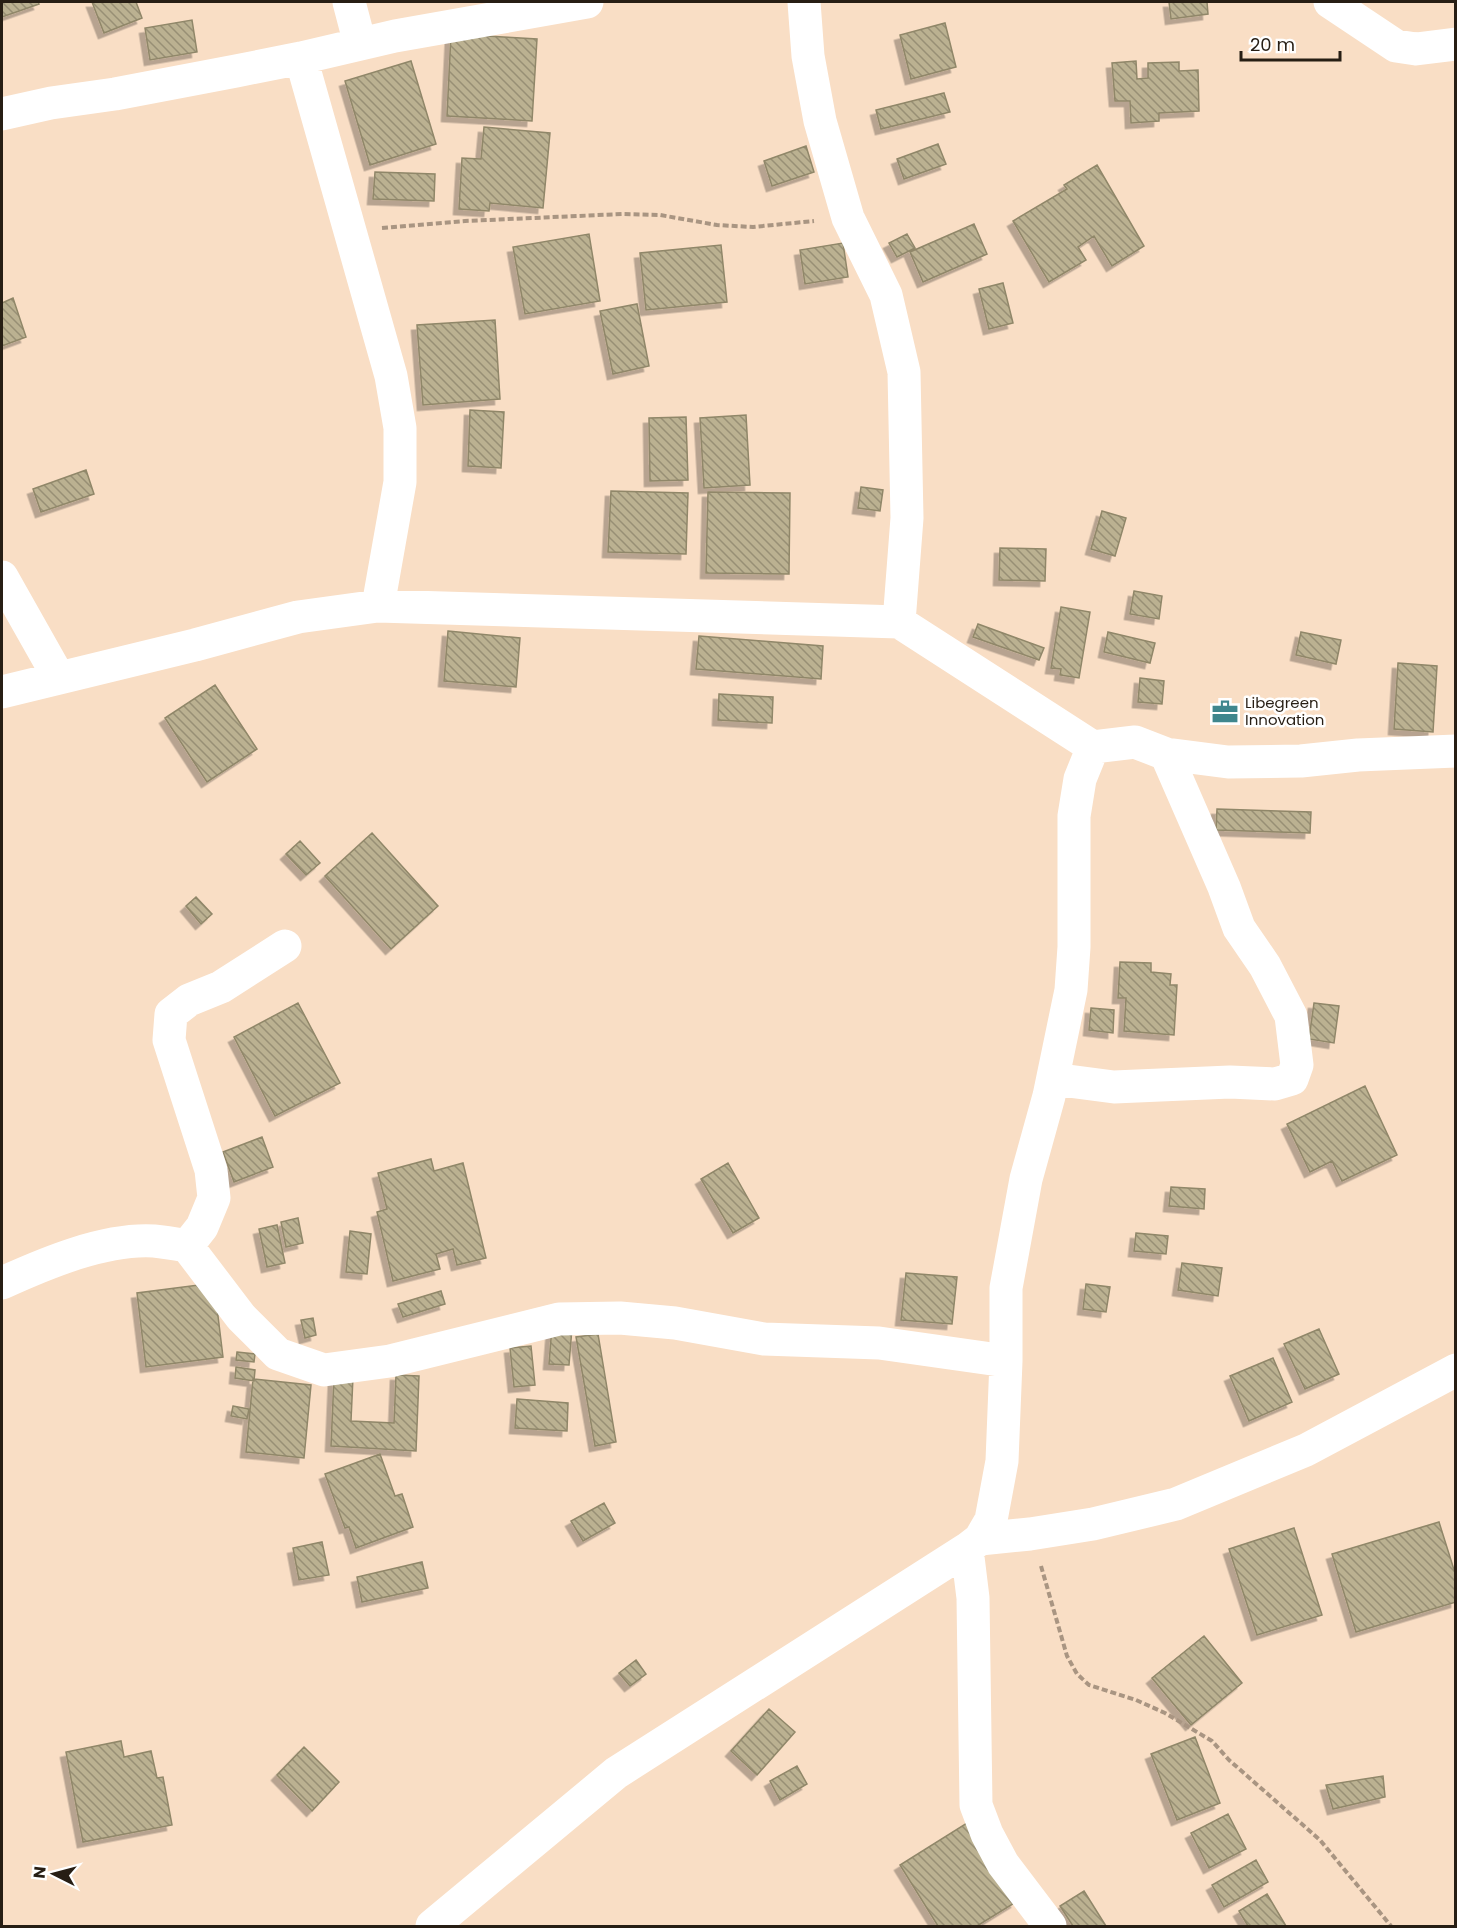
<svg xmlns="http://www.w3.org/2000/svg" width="1457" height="1928" viewBox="0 0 1457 1928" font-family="Poppins,sans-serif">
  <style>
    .building { fill: url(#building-back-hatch); stroke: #908769; stroke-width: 1.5; filter: url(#shadow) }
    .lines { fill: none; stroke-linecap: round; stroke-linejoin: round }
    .path { stroke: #a99582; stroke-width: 4; stroke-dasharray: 6 3; stroke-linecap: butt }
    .minor { stroke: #fff; stroke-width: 33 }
    .labels { text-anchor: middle; stroke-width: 5; stroke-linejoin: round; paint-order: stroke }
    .poi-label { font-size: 15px; fill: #271e14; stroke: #fff; text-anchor: start }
  </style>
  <defs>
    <pattern id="building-back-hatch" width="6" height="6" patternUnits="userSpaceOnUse" patternTransform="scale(1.5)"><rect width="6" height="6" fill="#bbb191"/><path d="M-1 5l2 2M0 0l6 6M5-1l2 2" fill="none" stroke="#988f75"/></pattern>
    <filter id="shadow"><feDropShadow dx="-5.5" dy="5.5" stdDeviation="0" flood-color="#0004"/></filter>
  </defs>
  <rect width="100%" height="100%" fill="#f9dec5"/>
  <path class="building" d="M2,2h36l1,2 -37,13z
    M92,2h44l6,16 -38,15z
    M1169,2h38l1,12 -37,5z
    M192,20l5,32 -47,8 -5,-32z
    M945,23l11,44 -45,12 -11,-44z
    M451,34l86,5 -5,82 -85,-5z
    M411,61l25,83 -66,21 -25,-84z
    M1136,61l1,18 11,-1v-15l31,-1v9l19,-1 1,41 -40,2v8l-28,2 -1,-22h-15l-3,-38z
    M944,93l6,19 -69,17 -5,-19z
    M484,127l66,6 -7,75 -53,-5 -1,8 -30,-2 3,-51 19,1z
    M938,144l8,20 -42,15 -7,-20z
    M806,146l8,26 -42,14 -8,-25z
    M1097,165l47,81 -32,20 -18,-30 -16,11 8,13 -37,22 -36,-61 54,-32 -3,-4z
    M375,172l60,2 -1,27 -61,-2z
    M974,224l13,30 -64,28 -13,-30z
    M589,234l11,67 -75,13 -12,-67z
    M907,234l8,14 -18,9 -8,-14z
    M843,243l5,34 -43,7 -5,-34z
    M721,245l6,57 -81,8 -6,-57z
    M1003,283l10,40 -24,6 -10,-40z
    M13,298l13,39 -24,9v-43z
    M637,304l12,62 -36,8 -13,-63z
    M495,320l5,79 -77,6 -6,-80z
    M470,410l34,2 -3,56 -33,-2z
    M746,415l4,70 -46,3 -4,-70z
    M686,417l2,63 -38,1 -1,-63z
    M86,470l8,24 -53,18 -8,-23z
    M861,487l22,3 -3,21 -22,-3z
    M611,491l77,2 -2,61 -78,-2z
    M708,492l82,1 -1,81 -83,-1z
    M1102,511l24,7 -11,38 -24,-7z
    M1000,548l46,1 -1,32 -46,-1z
    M1134,591l28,5 -3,23 -29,-5z
    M1061,607l29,5 -11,66 -19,-3 1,-6 -10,-1z
    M978,624l66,24 -5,12 -66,-23z
    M448,631l72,7 -4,49 -72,-6z
    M1108,632l47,11 -5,20 -46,-11z
    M1301,632l40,8 -5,24 -40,-9z
    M699,636l124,10 -2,33 -125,-10z
    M1398,663l39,3 -4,66 -39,-3z
    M1140,678l24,3 -2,23 -24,-2z
    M215,685l42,64 -50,33 -42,-64z
    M719,694l54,3 -1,26 -54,-3z
    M1217,809l94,3 -1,21 -94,-3z
    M372,833l66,73 -47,43 -66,-73z
    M300,841l20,22 -14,12 -20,-21z
    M196,897l16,17 -11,10 -15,-18z
    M1120,962l31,1v9l20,2 -1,11h7l-3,50 -50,-4 2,-33h-8z
    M298,1003l42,80 -65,33 -41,-79z
    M1314,1003l25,3 -5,37 -25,-4z
    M1091,1008l23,2 -1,23 -24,-3z
    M1365,1086l32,69 -55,26 -10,-20 -22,11 -23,-48z
    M262,1137l11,30 -39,15 -11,-30z
    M431,1159l3,12 29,-8 23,95 -29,7 -4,-16 -17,5 4,15 -47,12 -16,-69 10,-3 -9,-36z
    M728,1163l31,55 -26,15 -32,-54z
    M1171,1187l34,2 -1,20 -35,-3z
    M298,1218l5,25 -17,4 -5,-25z
    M277,1225l8,38 -18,4 -8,-38z
    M350,1231l21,3 -4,40 -21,-2z
    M1136,1233l32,3 -2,18 -32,-3z
    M1182,1263l40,5 -4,28 -40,-6z
    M906,1273l51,4 -5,47 -51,-4z
    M214,1283l9,74 -77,10 -9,-74z
    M1086,1284l24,3 -4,25 -23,-3z
    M441,1291l4,13 -42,13 -5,-13z
    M313,1318l3,17 -11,3 -4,-18z
    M552,1326l20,2 -3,37 -20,-1z
    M1319,1329l20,45 -34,15 -21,-45z
    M598,1334l18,108 -21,4 -19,-109z
    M531,1346l4,39 -21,2 -4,-39z
    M237,1352l18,2 -1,8 -18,-2z
    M1273,1358l19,44 -43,19 -19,-45z
    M236,1367l19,3 -1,11 -19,-3z
    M396,1375l23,1 -3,75 -85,-5 3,-69h19l-2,44 43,2z
    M253,1379l58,6 -7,73 -58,-6z
    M517,1399l51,4 -1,28 -52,-3z
    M233,1406l16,3 -2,10 -16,-3z
    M380,1454l15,42 7,-2 11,33 -57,21 -7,-21 -4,1 -20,-54z
    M604,1503l11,20 -32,18 -12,-20z
    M1439,1522l17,54v26l-100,30 -24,-78z
    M1294,1528l28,87 -65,20 -28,-86z
    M322,1542l7,33 -30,5 -6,-32z
    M422,1562l6,26 -66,14 -5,-25z
    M1204,1636l38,47 -51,42 -39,-47z
    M636,1660l10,14 -16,12 -11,-13z
    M769,1709l26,23 -38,43 -26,-24z
    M1195,1737l25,66 -43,17 -26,-66z
    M121,1741l3,16 27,-6 6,27 6,-1 9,48 -89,17 -17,-90z
    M304,1747l35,35 -27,29 -35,-36z
    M797,1766l10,18 -27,16 -10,-19z
    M1383,1776l2,21 -52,12 -7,-24z
    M1228,1814l18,35 -37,19 -18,-35z
    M967,1823l49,79 -39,24h-39l-38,-61z
    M1256,1860l12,22 -44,25 -12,-22z
    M1084,1891l22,35h-33l-13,-20z
    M1267,1894l19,32h-38l-9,-15z"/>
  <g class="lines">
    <path class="path" d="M382,228l83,-7 157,-7 38,1 57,10 36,2 61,-6
      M1041,1566l26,90 10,18 12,11 47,15 29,13 47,28 17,19 91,80 71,86"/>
    <path class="minor" d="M349,2l11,42
      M804,2l4,54 12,65 28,97 38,77 18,77 3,146 -8,104
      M1330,2l66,44 20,3 40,-5
      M301,58l90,318 9,52v54l-22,124
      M2,114l49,-11 64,-9 121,-23 65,-13 94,-22 192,-34
      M2,577l57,101
      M2,692l193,-47 103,-28 80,-11 521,16 194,125 42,-5 31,12 62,8 73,-1 57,-6 98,-4
      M1053,1079l61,8 116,-5 45,2 17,-5 5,-14 -6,-49 -26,-50 -26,-38 -15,-41 -58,-133
      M187,1246l15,-19 12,-29 -3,-28 -42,-130 2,-26 18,-14 32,-13 64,-41
      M2,1283c44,-20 103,-45 152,-42 11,1 22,3 33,5l54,71 37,37 46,16 66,-9 169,-42 61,-1 55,5 89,16 115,4 127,18
      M980,1539l50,-5 63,-10 83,-20 130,-54 150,-80
      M967,1549l6,49 3,207 11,29 16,30 47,62
      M432,1926l184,-153 351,-224 13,-10 11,-19 11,-59 4,-100v-73l20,-109 23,-83 22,-106 3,-43v-131l6,-37 13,-32"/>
  </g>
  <defs>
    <g id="office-bare" transform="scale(2.07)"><path d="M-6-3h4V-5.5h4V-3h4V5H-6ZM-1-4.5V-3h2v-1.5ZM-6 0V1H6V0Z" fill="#3f868d" stroke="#fff" stroke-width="2.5" paint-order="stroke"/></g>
  </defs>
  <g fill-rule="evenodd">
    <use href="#office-bare" x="1225" y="712"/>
  </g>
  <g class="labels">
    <g class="poi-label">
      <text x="1245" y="708">Libegreen<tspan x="1245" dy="17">Innovation</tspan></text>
    </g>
  </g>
  <rect width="1457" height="1928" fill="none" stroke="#271e14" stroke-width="6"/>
  <g transform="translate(54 1874) rotate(276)" stroke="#ffffff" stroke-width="4.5" paint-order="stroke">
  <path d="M0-4.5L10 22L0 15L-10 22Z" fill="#271e14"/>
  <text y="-9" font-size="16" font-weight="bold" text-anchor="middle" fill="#271e14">N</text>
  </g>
  <path d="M1241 51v9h99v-9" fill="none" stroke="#271e14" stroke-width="3"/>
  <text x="1250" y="51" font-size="18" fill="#271e14" stroke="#ffffff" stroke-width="4.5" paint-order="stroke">20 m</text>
</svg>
